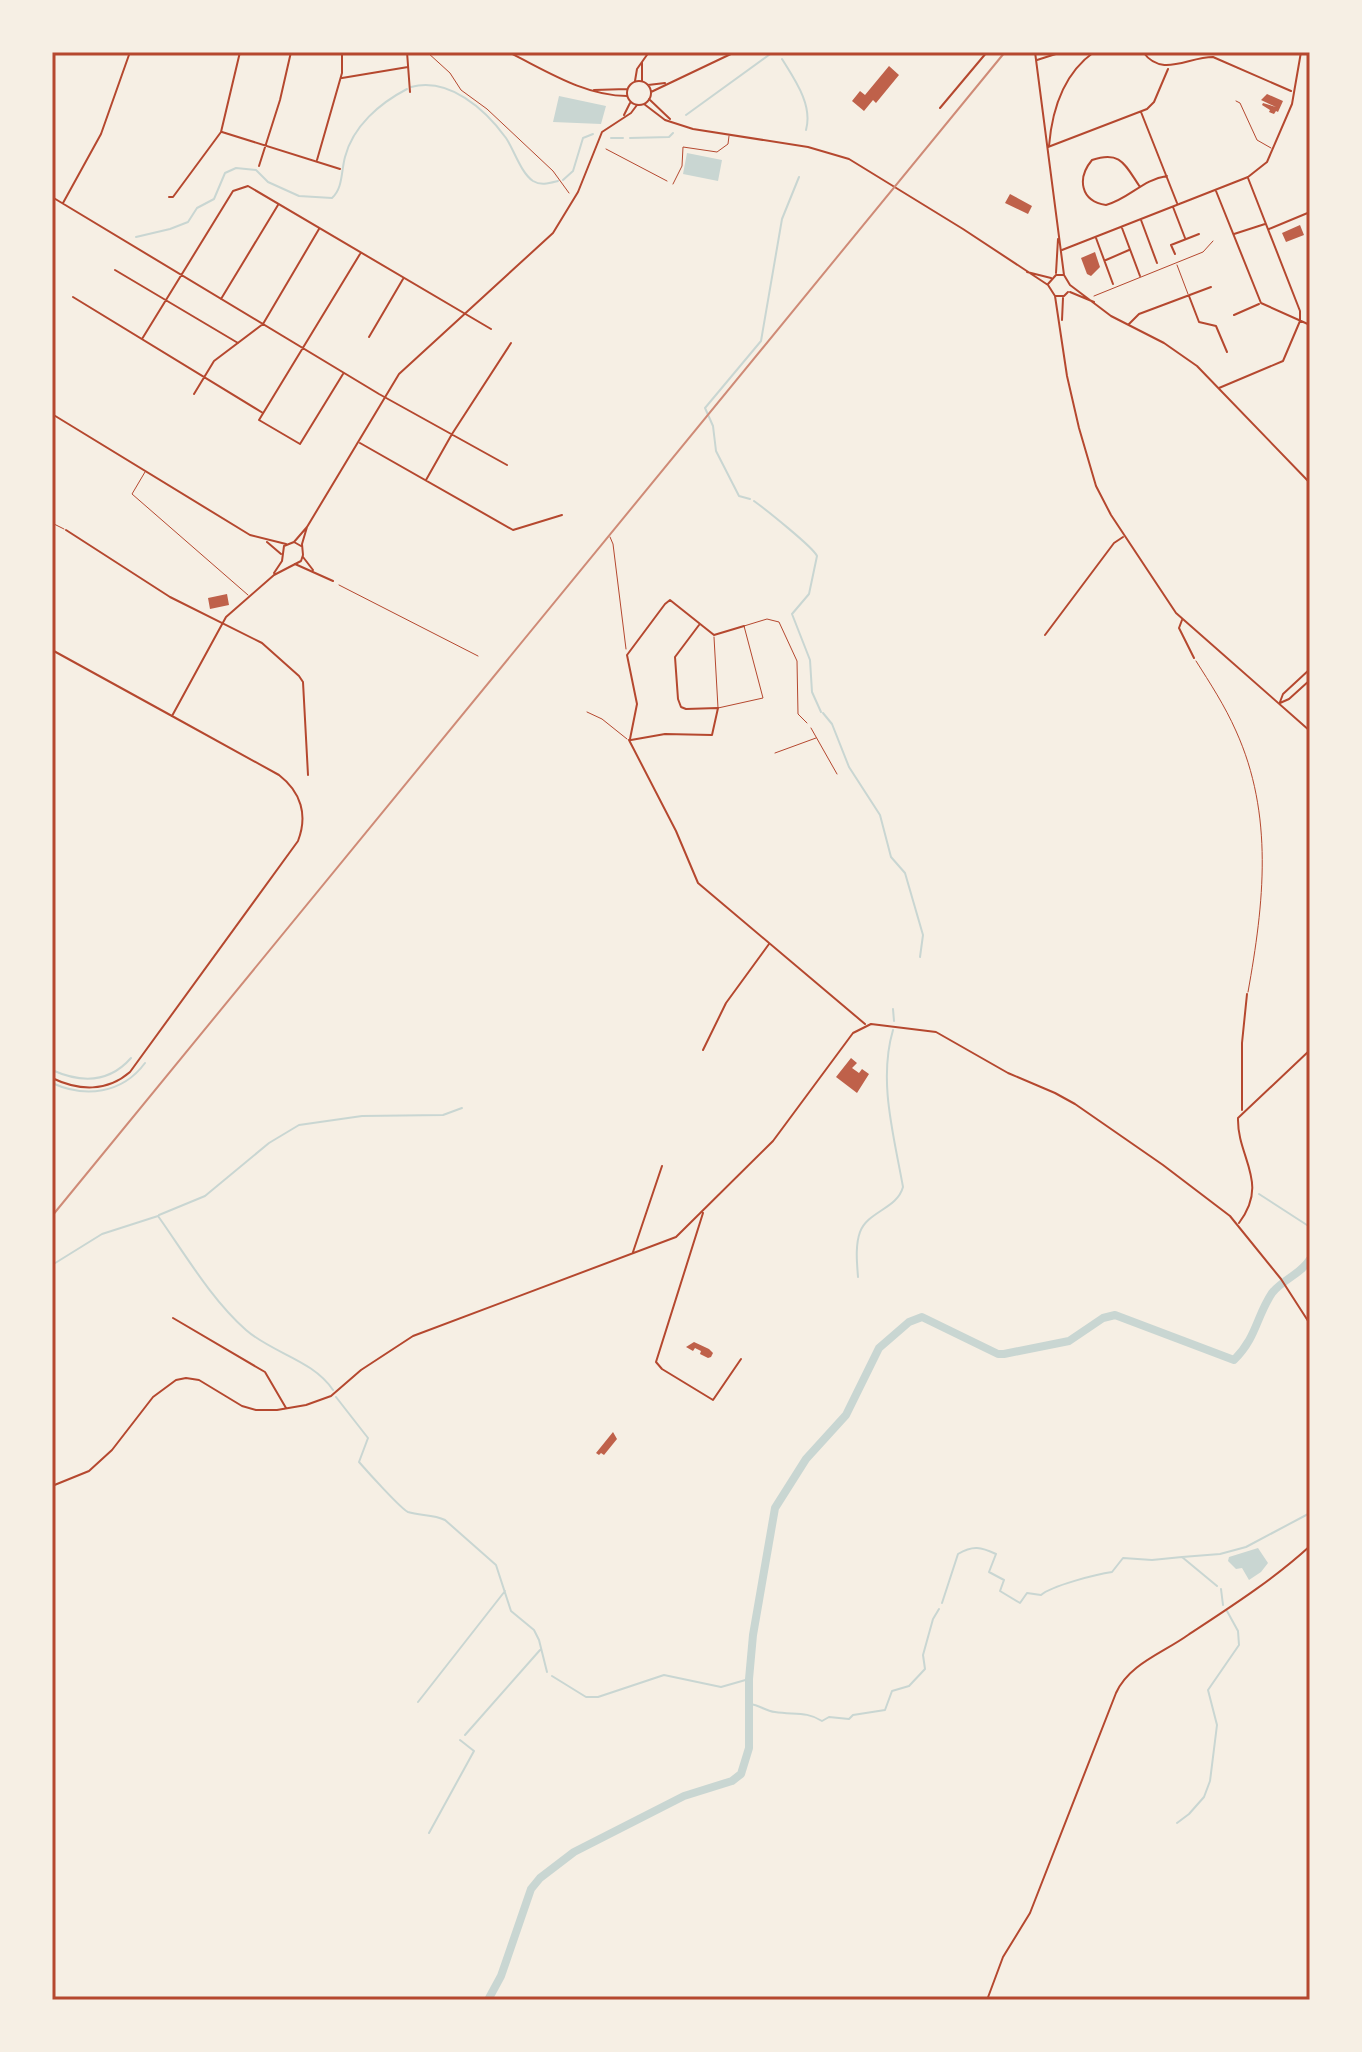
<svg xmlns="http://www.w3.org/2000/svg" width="1362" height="2052" viewBox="0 0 1362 2052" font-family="Overpass,sans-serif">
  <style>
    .water { fill: #c9d6d2 }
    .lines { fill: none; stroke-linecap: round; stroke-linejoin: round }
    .stream { stroke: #c9d6d2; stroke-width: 2 }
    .river { stroke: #c9d6d2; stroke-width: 8 }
    .building { fill: #bf614a }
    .path { stroke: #b5482f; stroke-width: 1 }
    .service { stroke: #b5482f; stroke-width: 1 }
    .pedestrian { stroke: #b5482f; stroke-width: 1 }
    .minor { stroke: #b5482f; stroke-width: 2 }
    .tertiary { stroke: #b5482f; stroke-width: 2 }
    .rail { stroke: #cf8b77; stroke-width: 2 }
    .neatline { fill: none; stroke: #b5482f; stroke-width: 3 }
  </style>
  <rect width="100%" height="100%" fill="#f6efe4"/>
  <path class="water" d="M559,96l47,10 -5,18 -48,-2z
    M687,153l35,7 -4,21 -35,-7z
    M1258,1548l10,15 -7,9 -12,8 -7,-12 -6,1 -8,-8 1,-4z"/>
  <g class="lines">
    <path class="stream" d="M779,52v1
      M782,59c13,21 31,46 24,71
      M411,87c38,-10 74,22 95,51 8,12 15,35 27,43 8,5 17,2 25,0
      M686,115l87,-63
      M611,138h12
      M630,138l39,-1 4,-4
      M563,180l10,-9 10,-33 10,-4
      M136,237l34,-8 18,-7 9,-14 17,-9 11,-26 11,-5 20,2 12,12 31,14 33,2c11,-10 9,-26 13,-41 8,-31 35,-54 62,-68
      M750,499l-11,-3 -23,-45 -3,-25 -8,-18 56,-67 21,-122 17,-42
      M754,501c11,8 59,46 63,55l-8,38 -17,20 18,46 2,32 9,20
      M823,713l9,11 17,43 31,48 11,42 14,16 18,62 -3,22
      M893,1009l1,12
      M52,1070c29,13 57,13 79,-12
      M52,1083c33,15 70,11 93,-20
      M1259,1194l51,33
      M159,1215l46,-19 64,-53 30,-18 63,-9 81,-1 19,-7
      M52,1265l50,-31 56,-18c27,38 53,83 88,114 26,23 67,30 87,60
      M858,1277c-1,-14 -3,-31 2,-45 8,-21 37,-23 43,-45 -9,-51 -25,-106 -10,-157
      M336,1397l32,41 -9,24c7,8 42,47 49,50 12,4 25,2 37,8l51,45 15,46 23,19 5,10 8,32
      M1217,1586l-35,-29 38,-3 26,-7 64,-34
      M1221,1589l2,16
      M942,1603l16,-49c15,-9 23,-7 38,0l-7,18 15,8 -4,11 20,12 7,-10 14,2c10,-9 56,-21 71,-23l11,-14 29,2 30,-3
      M552,1676l34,21h12l66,-22 57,12 28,-8
      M418,1702l87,-111
      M750,1704c10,1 15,7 25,8 18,3 32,-1 47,9l7,-4 20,2 4,-4 32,-5 7,-19 17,-5 16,-17 -2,-14 10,-36 6,-10
      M465,1735l75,-85
      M1177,1823l12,-9 15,-17 6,-16 7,-56 -9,-35 31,-45 -1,-14 -11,-20
      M429,1833l45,-82 -14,-11"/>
    <path class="river" d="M488,2000l13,-24 30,-87 9,-11 34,-26 110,-56 48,-15 9,-7 8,-26v-69l4,-44 22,-127 31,-49 40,-44 33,-67 30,-26 13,-5 76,37h6l65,-13 34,-23 12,-3 119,45c23,-23 22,-43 38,-67 11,-14 28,-18 38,-34"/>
  </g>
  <path class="building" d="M889,66l10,9 -23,28 -3,-3 -9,11 -12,-10 8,-10 5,4z
    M1267,94l16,7 -5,11 -2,-1 -2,3 -5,-2 1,-2 -8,-5 1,-2 13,4 -15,-7z
    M1010,194l22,12 -4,8 -23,-11z
    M1300,225l4,10 -18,7 -4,-9z
    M1095,252l5,15 -9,9 -4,-2 -6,-16z
    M227,594l2,11 -19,4 -2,-11z
    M851,1058l6,5 -5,5 7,5 3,-4 7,5 -12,19 -21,-16z
    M694,1342l15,7 4,4 -2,4 -3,1 -8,-4 1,-3 -6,-3 -2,3 -7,-4z
    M613,1432l4,7 -13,16 -3,-2 -2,2 -3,-2z"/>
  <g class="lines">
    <path class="path" d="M427,52l23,21 11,17 26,19 66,62 16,22
      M606,149l61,32
      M610,537l3,7 13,105
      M339,585l139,71
      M811,728l26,46
      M775,753l41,-15"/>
    <path class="service" d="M1236,101l4,2 17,37 14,8
      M673,184l9,-18 1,-19 34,5 11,-8 1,-8
      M145,472l-13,22 116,101
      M52,523l12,6
      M714,637l4,71 45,-10 -19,-72 23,-7 12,3 18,39 1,53 9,9
      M1196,661c14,22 29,45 40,70 38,84 28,172 12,261
      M587,712l15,7 25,20"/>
    <path class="pedestrian" d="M1177,265l11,29
      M1094,296l109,-44 10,-11"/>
    <path class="minor" d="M407,52l3,40
      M1143,52c19,26 44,5 70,5l78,34
      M1309,52l1,1
      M1037,60l25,-8
      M342,78l66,-11
      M635,81l2,-12 12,-17
      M642,81v-19
      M940,108l47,-56
      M1141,112l36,91
      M222,132l118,37
      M1048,147l99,-38 7,-7 14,-33
      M317,160l25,-87v-21
      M259,166l21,-66 11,-48
      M1140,187c-15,-22 -19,-37 -48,-27 -15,18 -12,41 14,45 23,-6 37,-26 61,-29
      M1216,191l45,112 49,22
      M52,197l327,197 128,71
      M169,197h4l48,-65 19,-80
      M63,203l38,-69 29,-82
      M1173,207l12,31
      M1141,220l16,43
      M1122,228l18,48
      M1269,229l41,-17
      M1234,234l31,-10
      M1096,238l17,46
      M1062,250l186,-73 19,-15 25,-58 9,-52
      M1175,254l-4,-9 28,-11
      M1106,260l23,-10
      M115,270l123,73
      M1189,296l10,26 17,4 11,26
      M73,297l190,116
      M221,299l57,-94
      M1234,315l25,-11
      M1129,324l10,-10 72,-27
      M369,337l34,-58
      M142,339l91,-148 15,-5 243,143
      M343,374l-43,70 -41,-24 101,-166
      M1219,388l64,-27 17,-40v-10l-52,-133
      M194,394l20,-33 49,-37 56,-95
      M52,414l198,121 36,9
      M360,443l153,87 49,-15
      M426,480l26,-46 59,-91
      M66,530l104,67 92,46 37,33 4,6 5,93
      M267,542l14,12
      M303,557l10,13
      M295,564l38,17
      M1182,620l-3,8 15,30
      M1045,635l69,-92 9,-6
      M52,650l120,66
      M630,739l7,-35 -10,-49 38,-51 5,-4 44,35 30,-9
      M629,740l47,91 22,52 167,141
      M631,740l34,-6 47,1 6,-27 -32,1 -5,-2 -3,-8 -3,-42 24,-32
      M703,1050l23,-47 43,-59
      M1242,1110v-67l5,-49
      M703,1213l-47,149 6,7 51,31 28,-41
      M1239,1223c31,-41 -2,-65 -1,-105l72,-68
      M633,1252l29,-86
      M173,1318l92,54 21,36
      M52,1486l37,-15 23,-21 41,-53 23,-17 10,-2 13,2 43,26 14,4h21l29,-5 25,-9 30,-26 52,-34 263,-99 97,-96 80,-108 18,-9 65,8 72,41 47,20 20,11 88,61 67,51 51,63 29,45
      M987,2000l16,-43 27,-44 86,-220c13,-29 47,-40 72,-58 41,-27 85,-55 122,-89"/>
    <path class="tertiary" d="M508,52c37,18 76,44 119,44
      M1035,52l29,223
      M627 93a12 12 0 1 1 24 0a12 12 0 1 1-24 0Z
      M648,85l17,-2
      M594,90l33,-1
      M651,92l84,-40
      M649,99l21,20
      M644,104l21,16 28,9 115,18 41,12 114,70 85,56 7,11h9l4,-4
      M624,115l6,-12
      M1049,146c3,-36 14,-72 45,-94
      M1027,272l24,6
      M1056,273l2,-34
      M1048,284l8,-9h8l6,10 41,31 53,27 33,23 113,117
      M1070,292l24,10
      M1055,296l12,80 12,52 17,58 15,29 65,98 134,118
      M1062,320l1,-22
      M294,542l13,-15 92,-153 154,-141 25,-41 24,-60 29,-19 6,-8
      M274,573l8,-12 2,-15 10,-4 7,4
      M1280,702l3,-8 27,-25
      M1280,703l9,-4 21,-19
      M52,1078c27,13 55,14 78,-6l168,-231c10,-26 3,-49 -19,-66l-107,-59 54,-99 48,-42 27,-14 2,-6 -1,-11 5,-17"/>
    <path class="rail" d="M52,1216l953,-1164"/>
  </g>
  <rect width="1362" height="2052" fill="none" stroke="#f6efe4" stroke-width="108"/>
  <rect x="54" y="54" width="1254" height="1944" class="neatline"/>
</svg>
